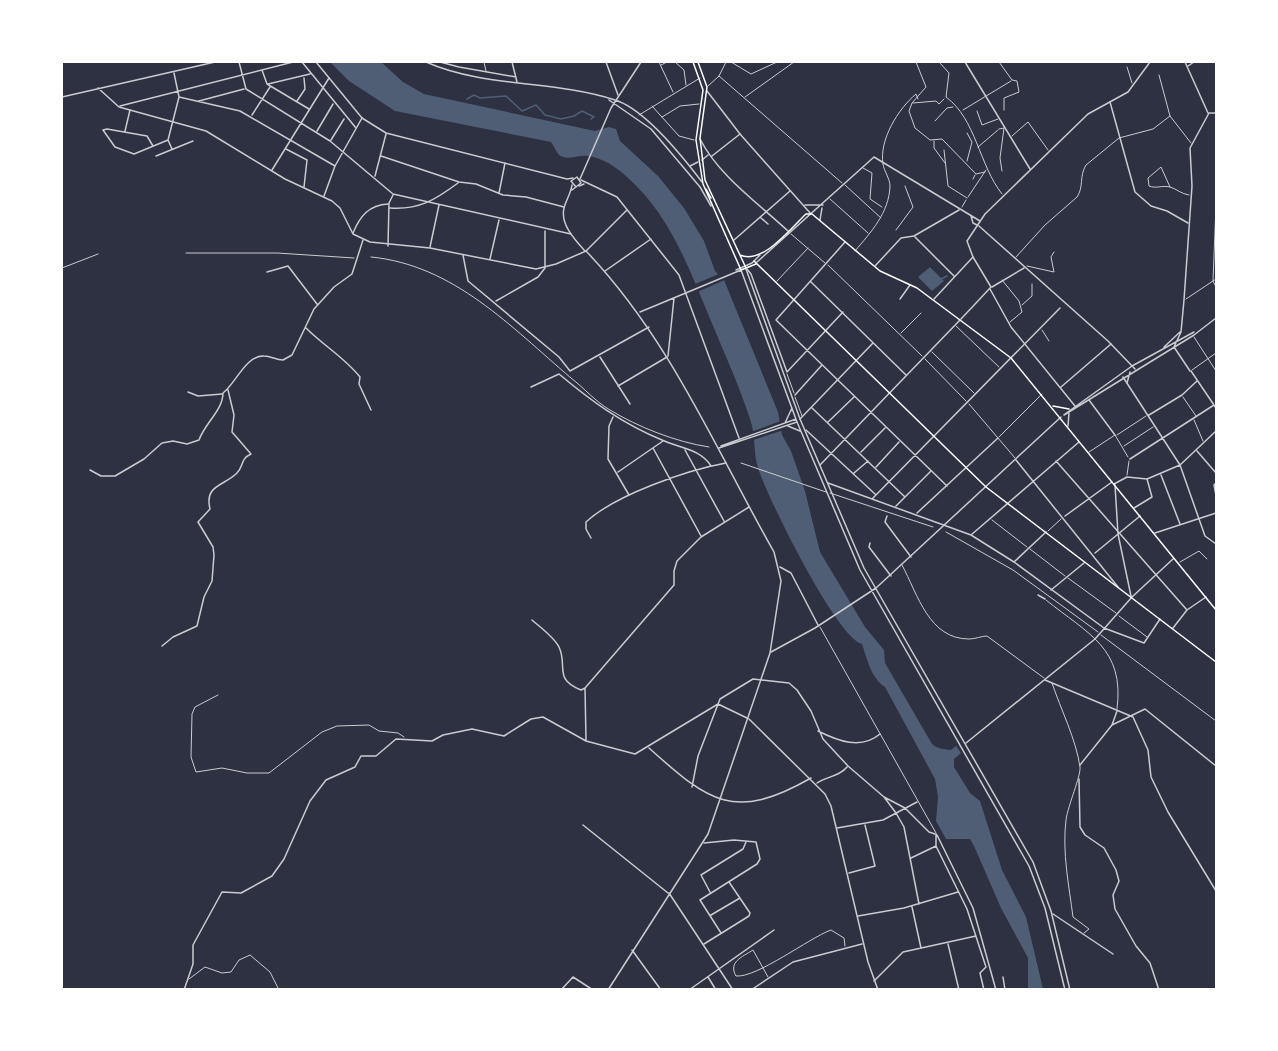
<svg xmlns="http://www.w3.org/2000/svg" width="1278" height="1051" viewBox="0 0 1278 1051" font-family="Barlow,sans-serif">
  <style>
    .water { fill: #4f5d75 }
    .pier { fill: #2d3142 }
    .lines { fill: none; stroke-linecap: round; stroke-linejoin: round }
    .stream { stroke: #4f5d75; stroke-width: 1.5 }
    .service { stroke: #caccd0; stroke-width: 1 }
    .pedestrian { stroke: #caccd0; stroke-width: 1 }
    .minor { stroke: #caccd0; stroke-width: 1.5 }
    .tertiary { stroke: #caccd0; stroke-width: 1.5 }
    .secondary { stroke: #fff; stroke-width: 1.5 }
  </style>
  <rect width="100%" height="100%" fill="#2d3142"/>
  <path class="water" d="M330,62h51l22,20 21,12 171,37 14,-4 7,2 4,12 38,35 26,32 20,33 11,30 9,9 54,132 4,23 9,16 14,40 15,61 45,75 19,23 1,13 47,81c6,5 11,5 19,6l5,-4 5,7 -7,6v8l16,26 10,8 22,69 24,47 17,72h-15v-31l-27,-50 -27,-62 -4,-7h-24l-10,-18 2,-24 -3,-18 -50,-92c-14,-9 -18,-28 -23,-43 -25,-6 -94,-145 -104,-176 -5,-16 -2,-32 -8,-49 -11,-34 -25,-64 -39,-98 -22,-52 -40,-105 -84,-144 -11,-10 -24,-19 -39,-21 -10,-2 -22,6 -30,-2 -2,-3 -4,-8 -7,-12l-156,-31 -46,-30z
    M930,267l14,14 -12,10 -14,-14z"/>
  <path class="pier" d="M721,273l6,6 -32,14 -2,-8z
    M783,420l1,10 -31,10 -2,-8z"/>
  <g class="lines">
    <path class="stream" d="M467,99l7,-4 6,3 26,-2 16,15 14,-6 9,10 16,4 13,-3 8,-5 12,6 -3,2
      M941,279l6,-3"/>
    <path class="service" d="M484,62l2,9
      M659,62l14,30
      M675,62l9,8 2,15
      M731,62l20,12 26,-12
      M916,62l10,25 -14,16 -3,8 6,17 15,12 12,-1 34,35 9,-2
      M939,62l10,11 -3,24c30,22 33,68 56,97
      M999,62l13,18 5,1 2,11 -15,6v12
      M661,65l6,-3
      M1127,67l5,16
      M1159,75l11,41 21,27
      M719,76l123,107
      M708,86l11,-10 7,-14
      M745,97l49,-35
      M913,103l23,-2 3,3 5,-5
      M652,106l27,30 15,4
      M963,110l48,-29
      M977,111l5,14 16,-6
      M639,115l61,-37
      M662,117l18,-11 19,-2
      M935,121l12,-13 6,-1
      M999,129l5,-1 -4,30 2,13
      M1012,136l16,-14 20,28
      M934,141v7l11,15
      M978,147l20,-17
      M944,150l4,36 19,12
      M967,161l5,-19 -5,-9
      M863,168l9,5 -2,26 12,8
      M973,179l2,-4
      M845,185l36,33
      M1170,187l-9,-20 -13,11 1,8c7,3 13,-1 21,1 7,2 11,7 19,8
      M968,197l18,-27
      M830,199l38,34
      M1216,206l-3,75 3,6
      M962,207l4,-7
      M896,230l17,-23 -8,-21
      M855,251c16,-19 34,-38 35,-65 0,-7 -6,-15 -7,-22 -4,-24 15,-55 33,-70l2,5
      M1016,257l29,-32 32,-28c7,-10 2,-21 9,-32l33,-27 34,-9 17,-13
      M1027,266l27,6 -3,-15 3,-5
      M1002,280l17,21 3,11 -12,10
      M777,281l31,-33
      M1186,299l30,-20
      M1022,305l10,-9v-12
      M1042,330l7,11
      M1194,337l22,34
      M1192,370l24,-17
      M787,374l7,19
      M795,397l7,19
      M1183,397l13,19
      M1194,420l9,21
      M1117,435l29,-19
      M999,437l43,-43
      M1124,446l29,-19
      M1089,452l26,-17 13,22
      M1127,475l2,-14
      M992,520l35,27
      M1048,531l13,-12
      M1030,549l35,27
      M1180,562l19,-11 8,8
      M902,565c16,30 27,74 67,74 7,0 12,-3 18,-3l57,42
      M1068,578l48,35
      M1046,600c42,34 79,48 71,109
      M1119,616l28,21
      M820,627l116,206
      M1052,683c9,27 24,56 28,84 1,9 -12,38 -14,53 -4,32 3,66 7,97l16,12 -5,4
      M218,695l-23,12 -3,7 -1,43 5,15 26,-4 25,5h22l53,-41 15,-6 32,-1 10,6 19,2 6,4
      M768,977l-15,-27c-11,7 -25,12 -17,26 21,2 73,-38 95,-46l13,8 1,8
      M189,979l16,-12 17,6 9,-1 8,-12 11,-5 20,17 9,18"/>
    <path class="pedestrian" d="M791,234l34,29
      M186,253h91l77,5
      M371,257c83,8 140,70 200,121 13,10 25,24 39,32 28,17 66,32 99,37
      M828,265l94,91
      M62,268l36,-14
      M956,326l43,41
      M901,333l20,-20
      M932,352l42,41
      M925,359l41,42
      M969,404l46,54
      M741,463l85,29
      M830,493l103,34
      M946,532l67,38 85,62
      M1101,635l115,86"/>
    <path class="minor" d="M239,62l7,27 84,52 63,53 178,40
      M302,62l54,66
      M440,62l19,5 57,10
      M512,62l5,20
      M606,62l12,33
      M965,62l65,107
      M1188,66l6,-4
      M262,70l5,14 42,25
      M268,84l42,-10
      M179,97l61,14 95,55
      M199,101l45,-12
      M297,101l8,-12 -1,-11
      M1110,102l25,90 16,14 16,5 21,12
      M120,106l173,-44
      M252,115l18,-28
      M125,131l5,-21
      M317,131l16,-27
      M700,139c19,37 58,64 88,92
      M331,140l13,-21
      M153,146l-6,-10 -40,-7 -4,1 12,17 19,7 34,-14
      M172,149l-4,-9 11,-43 -5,-24
      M286,149l21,11 -3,27
      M156,156l37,-15
      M381,156l78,26 17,2 27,11 23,2 38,10
      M712,156l28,-22
      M702,160l6,-5
      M272,170l57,-92
      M375,176l11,-42
      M581,180l36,17 62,78 60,163
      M579,186l5,-2
      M499,193l6,-30
      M324,196l11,-30 27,-48
      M390,208c29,2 45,-8 68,-25
      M761,218l7,6
      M353,233c7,-17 16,-28 35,-29
      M915,237l39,39
      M734,240l56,-49
      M845,242l-69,78 171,166
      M388,246l1,-43 4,-8
      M430,247l9,-42
      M586,251l41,-41
      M463,255l5,26 91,76 11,14 79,-44
      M490,259l9,-39
      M875,266l26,-28 13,-2 45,-26
      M747,269l4,5 36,98 56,-60
      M605,271l46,-32
      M267,272l21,-6 29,38
      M811,282l95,93
      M992,287l32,-19
      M990,289l21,38 64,79
      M900,299l10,-14
      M934,299l39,-42
      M496,301l42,-24 7,-9v-37
      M306,328c18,18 39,30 54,49l-1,7 12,26
      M600,357l30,47
      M1191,371l25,37
      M1123,377l57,88 25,71 11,8
      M618,386l49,-29
      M531,387l28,-13c32,27 64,50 103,66 17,8 39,9 49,26
      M1061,387l50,-43
      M188,392l10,4 24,-2
      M795,395l27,-30
      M1089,400l26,35
      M812,408l93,89
      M1149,415l33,-20 15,-14
      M613,417l-4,9 -1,33 21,36
      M800,419l73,-76
      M828,422l26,-25
      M806,430l69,64
      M653,448l48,88
      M685,450l39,71
      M1197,451l19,22
      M861,452l24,-24
      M1130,459l84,-54
      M1016,460l102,127
      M1056,461l131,149
      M820,465l140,-145
      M876,467l23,-25
      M90,470l11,6h14l29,-17 18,-16 11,-2 14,3 12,-4c6,-17 24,-30 24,-47 13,-10 23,-38 41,-37 7,0 12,4 19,4l9,-5 22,-46 20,-22 18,-13 11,-34
      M618,472l45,-31
      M854,473l14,-12
      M1161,475l19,49
      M828,483l143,52 43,27 90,66 40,15 16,-24
      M1216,483l-2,2 2,10
      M1114,484l13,-7 20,2 33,-14 36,-34
      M1115,485l3,49 13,62
      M873,498l187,-190
      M896,506l35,-35
      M1134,508l18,-11 -5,-18
      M917,513l81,-75
      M887,516l-2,6 26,35
      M1065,516l47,-34
      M971,535l108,-93
      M591,538l-5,-9v-7c29,-27 101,-52 140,-59
      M870,543l-1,4 22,29
      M1095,553l45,-37
      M1014,562l32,-30
      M780,567l11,6 27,52
      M1051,590l33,-27
      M1038,595l7,4
      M532,620c8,7 22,17 27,27 9,19 -6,32 22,43l4,-2 89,-103v-14l3,-10 24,-24 48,-30
      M1173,628l14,-18 19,-13
      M162,646l11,-9 24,-11 7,-29 8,-16 2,-26 -1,-8 -15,-25 12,-13c-6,-24 14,-23 27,-36 7,-7 3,-14 14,-19l-19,-22 2,-17 -6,-25
      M1045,680l88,37 15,33 3,27 17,35 48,79
      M585,688l1,52
      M1112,725l33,-16 71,57
      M818,731c20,10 43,19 62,3
      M966,743l129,-104 37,-42 41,-38
      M649,748c60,54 85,74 162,30
      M1080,765l32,-40 5,-14
      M1079,779l1,48 5,8 19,13 12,22 3,11 -6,14 2,14 21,37 14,17 9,27
      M817,783c10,-7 22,-6 30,-16
      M692,787l6,-31 22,-57 33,-20 36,4 8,7 14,21 12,28 25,27 36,31 12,16 8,14 15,77
      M884,797l21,11 24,24 6,2
      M583,825l85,68
      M837,828l46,-8 34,-18
      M936,834v12l31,63 19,58 -6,6 4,17
      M937,835l36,73 23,82
      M704,843l30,-3 22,2 4,17 -3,5 -57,36 21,33
      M911,858l25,-12
      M849,873l26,-7 -10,-41
      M710,892l-9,-17 42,-26 3,-7
      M912,907l9,41
      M1053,914l60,40
      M711,915l29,-17
      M858,916l46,-8 54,-16
      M704,944l45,-28 1,-3 -21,-31
      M948,944l11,46
      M632,950l29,40
      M708,977l8,13
      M1003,977l2,13
      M874,981l29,-29 73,-16
      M184,990l9,-26v-19l29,-53 19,1 31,-17 12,-17 26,-58 16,-21 29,-13 6,-11h15l20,-17 36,2 11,-6 29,-6 32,7 27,-17 12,-2 43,24 49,13 83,-50 29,14
      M561,990l12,-13 20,13
      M689,990l85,-60"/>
    <path class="tertiary" d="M316,62l46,56 24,15 181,46 6,-1
      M426,62c59,26 128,18 189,38 30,9 68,57 87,82
      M1185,62l23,51
      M98,88l21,19 87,24 79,48 47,22 8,7 13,26 17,8 60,6 106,21 20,-5 30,-13c84,88 129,197 188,301l7,29 -11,72 -62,181 -100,156
      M707,91l33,43 71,80
      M62,97l153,-35
      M609,100l42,29 49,58 11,19
      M1209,113h7
      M690,166l8,-4
      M580,179l31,-71 30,-46
      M572,185c-1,8 -6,15 -8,23 -4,16 11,32 21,43
      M572,190l9,-7 -4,-6 -6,4 5,6
      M805,205h18
      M971,216l2,7 4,2
      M820,220l2,-12
      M979,226l129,115 27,28
      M757,262l117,-105 106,64
      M746,269l54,150 64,149 169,294 18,49 19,79
      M736,270l16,-7 8,-8
      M640,312l101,-42 56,152 63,148 169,296 16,42 20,82
      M961,319l30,-32 -18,-30 -6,-16 18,-27 103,-100 40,-22 22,-30
      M1164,347l16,-15
      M668,356l6,-58
      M1190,371l-16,-24 7,-15 3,-32 8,-114 -2,-38 19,-35
      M1127,383l3,-11
      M1065,414l67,-48 62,-34
      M1064,415l130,-80 22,-17
      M785,423l7,-15
      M788,426l12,5
      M1068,426l1,-13
      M721,446l75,-27
      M719,448l78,-26
      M1155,533l61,-20
      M771,652l44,-24 61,-40 185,-171
      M749,719l76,75 6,12 37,156 10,28
      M669,893l64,97
      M751,990l42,-28 69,-18"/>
    <path class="secondary" d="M693,62l10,28 -7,50 7,44 38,86 15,-6
      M698,62l9,25 -7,51 5,42 41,88
      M706,189l5,9
      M740,255c23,10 51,-27 66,-41h6l68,57 37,17 94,70 205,252
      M754,261l232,226 230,175
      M1053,406l16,3"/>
  </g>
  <rect width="1278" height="1051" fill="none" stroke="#ffffff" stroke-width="126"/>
</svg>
